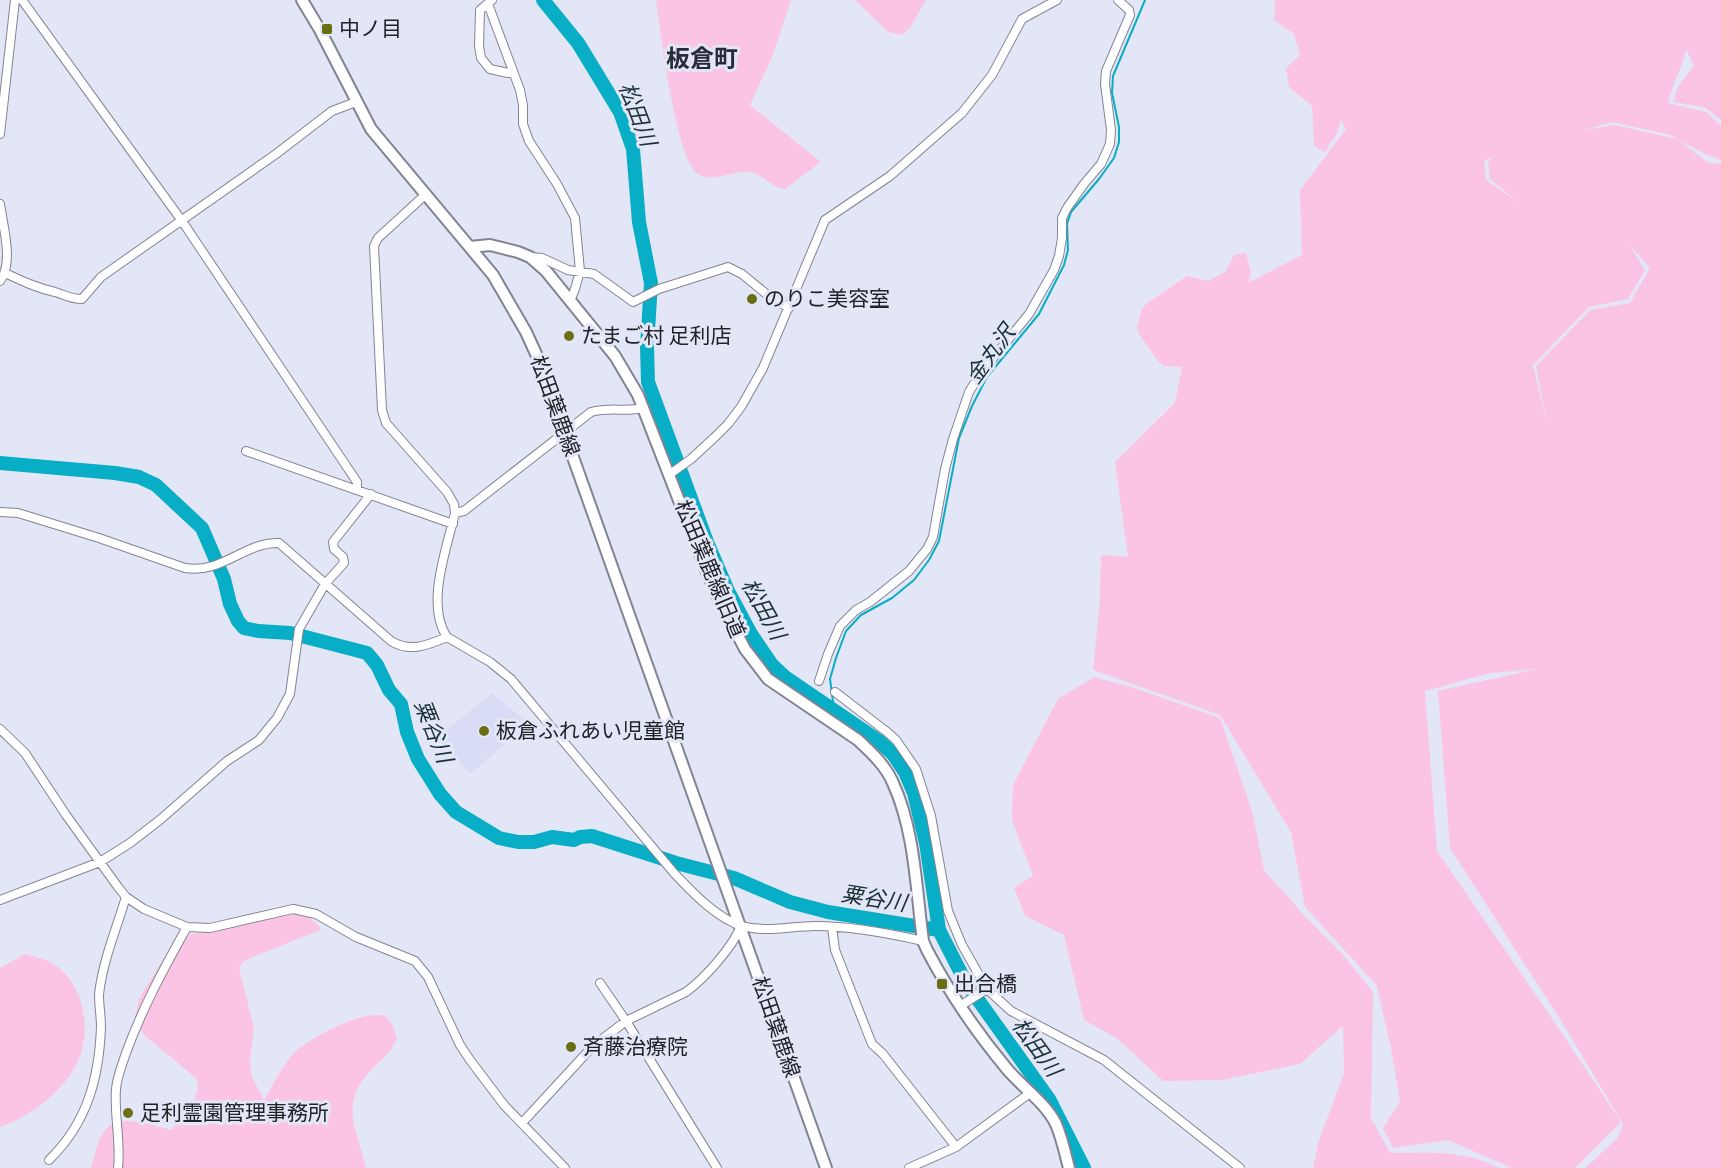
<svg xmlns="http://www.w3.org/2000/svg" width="1721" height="1168" viewBox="0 0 1721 1168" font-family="Manrope,'Noto Sans JP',sans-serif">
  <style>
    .built { fill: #d8dcf4 }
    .green { fill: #fcc4e4; fill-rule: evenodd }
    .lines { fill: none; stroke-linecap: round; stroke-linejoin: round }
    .stream { stroke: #08aec5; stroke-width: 2 }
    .river { stroke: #08aec5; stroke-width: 14 }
    .street-casing { stroke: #828493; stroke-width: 10 }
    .secondary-casing { stroke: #828493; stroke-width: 14 }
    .street { stroke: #fff; stroke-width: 8 }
    .secondary { stroke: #fff; stroke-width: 10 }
    .poi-dot { fill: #6b6f13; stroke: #e3e6f6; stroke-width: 2 }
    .labels { text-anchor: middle; stroke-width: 6; stroke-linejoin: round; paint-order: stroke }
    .poi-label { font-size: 21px; fill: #212228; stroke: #e3e6f6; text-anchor: start }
    .street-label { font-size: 21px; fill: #212228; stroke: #e3e6f6 }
    .water-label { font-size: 22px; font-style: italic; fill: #1a3135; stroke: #e3e6f6 }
    .quarter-label { font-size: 24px; font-weight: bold; fill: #292b38; stroke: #e3e6f6 }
  </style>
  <rect width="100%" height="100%" fill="#e3e6f6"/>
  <path class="built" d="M492,693l37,31 -59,50 -32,-37z"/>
  <path class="green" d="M656,0h135l-19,57 -22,48 71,57 -36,27c-13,-1 -20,-13 -32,-16 -17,-5 -40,11 -55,1 -22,-15 -38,-144 -42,-174z
    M855,0h71l-16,28 -8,7 -14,-3z
    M1275,0h446v120l-15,-12 -32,-6 2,-12 18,-25 -8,-16c-3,18 -14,35 -18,54l38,9 15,14v34l-14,-5 -30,-16 30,23 14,2v1004h-136l33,-30 5,-14 -63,-105 -110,-171 -12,-157 99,-22 -47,4 -65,18 12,160 118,172 66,99 -46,46h-63l-64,-28 -55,8 -10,-20 17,-26 -9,-54 -14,-62 -72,-79 -14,-75 -71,-117 -127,-45 7,-69 1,-46 27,2 -13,-95 60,-59 7,-36 -18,-1 -6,-5 -19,-27 -2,-6 4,-17 5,-7 41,-28 21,5 18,-10 8,-16 12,-2 5,20 -3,10 54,-28 -2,-65 46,-61 -5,-10 -4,14 -12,19 -11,-6 -2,-40 -23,-19 -3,-19 14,-13 -6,-21 -20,-14zM1612,122l59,13 6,4 -62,-14 -31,5zM1494,157l-6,4 2,18 31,25 -35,-24 -2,-20zM1629,244l21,24 -20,35 -40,7 -54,56 11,59 -14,-60 56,-58 39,-8 17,-29z
    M1094,677l37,10 89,31 32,93 12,59 39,44 41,42 29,36 -2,126 19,35c42,0 70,-4 110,15h-187l5,-25 26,-70 -1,-47 -43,38 -78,16 -59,1 -45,-42 -34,-19 -20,-85 -39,-19 -11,-28 19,-12 -21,-56 1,-35 45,-86z
    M288,911l21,6 13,12 -69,28 -10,5 -4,6 15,60 -4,32 2,17 12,23c10,-16 18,-35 31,-48 16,-15 69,-43 90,-36l7,8 5,14c-5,15 -17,22 -27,33 -31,34 -13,59 -4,97h-275c4,-12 6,-31 16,-40 15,-15 47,-2 65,2 10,-16 32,-33 24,-52l-52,-43 -9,-18 4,-18 25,-41 25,-23z
    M25,954c10,3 21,5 30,11 31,21 38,71 20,102 -15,27 -46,50 -75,60v-159z"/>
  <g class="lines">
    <path class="stream" d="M834,709l-4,-30 6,-21 10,-27 15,-16 31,-17 22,-18 15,-20 10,-19 20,-103 13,-32 15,-29 52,-63 25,-49 4,-15 -1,-26 4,-12 28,-33 15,-21 5,-16v-15l-7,-34 1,-17 32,-76"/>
    <path class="river" d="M543,0l35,43 42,69 13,37 6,73 12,61 -4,63 1,36 59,160 21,49 23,43 21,31 13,12 94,64 14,13 12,18 9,21 12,50 13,87 27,53 83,116 35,69
      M0,463l115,10 24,4 17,8 46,43 22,51 6,25 8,17 6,7 14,3 32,2 77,20 10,12 12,25 12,14 6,28 11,27 22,35 16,18 43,26 19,4h16l18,-5 22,3 6,-3 12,-1 84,27 58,15 56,24 38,10 111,18"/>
    <g class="street-casing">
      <path id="street" d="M22,0l160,221 175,261v7
        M492,0l-12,10 -1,36 2,12 9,11 18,4 5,-1
        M488,4l32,86 3,15v19l6,17 28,43 18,34 5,53 -5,18 -5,12
        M0,134l15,-134
        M425,195l-47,43 -4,8 8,164 4,13 61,69 7,12 1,9c-8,35 -30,92 -8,124l43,25 21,17 163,194c17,18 43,46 68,53 24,7 49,0 73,0 37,0 73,7 108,15
        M0,204c3,22 14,59 0,77
        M530,257l12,1 26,12 26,4 39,28 26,-13 69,-22 14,7 28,23 19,11
        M5,273c17,8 32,15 50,19 10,3 16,7 27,7l19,-22 175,-123 56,-43 24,-9
        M246,451l207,73
        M670,474l21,-15 25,-23 12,-12 13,-17 22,-39 62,-148 65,-44 72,-63 30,-38 30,-56 35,-19
        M0,512l18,1 81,25 86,30c38,6 59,-26 94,-25l112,98c19,12 37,4 56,-4
        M455,513l9,-2 127,-99c18,-5 35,0 53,-4
        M819,681l9,-27 12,-28 16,-16 14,-8 39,-31 18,-22 6,-12 12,-68 8,-30 16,-47 12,-19 48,-59 25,-44 5,-14 3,-18v-20l5,-10 17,-24 17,-20 9,-20 1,-14 -6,-46 1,-13 24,-56 -1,-5 -11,-10
        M835,692l52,40 9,8 20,29 15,47 17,95 14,34 25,44 24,22 93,49 136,108
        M0,729l25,24 41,62 52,72 8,10 18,12 43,18 23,1 83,-19 23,5 40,23 59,24 13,16 32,68 10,15 34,45 61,63
        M0,900l100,-38 30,-19 31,-24 66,-58 32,-21 18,-22 13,-24 9,-65 26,-45 19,-21 -1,-6 -9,-8 -1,-7 38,-48
        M832,927l3,23 37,94 11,10 73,93 -47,21
        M600,983l26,38 91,147
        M960,1006l27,-17
        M522,1123l71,-77 33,-25 60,-29c19,-14 46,-44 55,-66
        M956,1147l74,-54
        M49,1160c38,-37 50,-81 52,-133 0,-11 -2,-21 -2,-32 3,-32 18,-68 27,-98
        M118,1168c3,-26 -4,-53 -2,-79 1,-12 6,-24 10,-36 16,-44 38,-85 61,-126"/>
    </g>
    <g class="secondary-casing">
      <path id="secondary" d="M302,0l18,30 51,99 122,146 33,57 11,24 289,812
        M470,247l20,-2 28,7 12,5 16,14 69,85 23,39 68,175 15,33 24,46 23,30 90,61c13,12 28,26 35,43 22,48 23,106 30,158l4,9c22,42 50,83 80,119 15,18 38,33 49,55 6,14 9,29 13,44"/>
    </g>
    <use href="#street" class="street"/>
    <use href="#secondary" class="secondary"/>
  </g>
  <g class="poi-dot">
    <rect x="321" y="23" width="12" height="12" rx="3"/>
    <circle cx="752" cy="299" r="6"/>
    <circle cx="569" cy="336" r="6"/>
    <circle cx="484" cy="731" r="6"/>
    <rect x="936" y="978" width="12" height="12" rx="3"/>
    <circle cx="571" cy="1047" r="6"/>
    <circle cx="128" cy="1113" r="6"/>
  </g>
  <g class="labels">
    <g class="poi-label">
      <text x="339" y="36">中ノ目</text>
      <text x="764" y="306">のりこ美容室</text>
      <text x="581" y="343">たまご村 足利店</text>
      <text x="496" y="738">板倉ふれあい児童館</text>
      <text x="954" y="991">出合橋</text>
      <text x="583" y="1054">斉藤治療院</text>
      <text x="140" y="1120">足利霊園管理事務所</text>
    </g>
    <g class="street-label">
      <text transform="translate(555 406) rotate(70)" y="7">松田葉鹿線</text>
      <text transform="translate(710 569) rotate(67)" y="7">松田葉鹿線旧道</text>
      <text transform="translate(776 1027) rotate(71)" y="7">松田葉鹿線</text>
    </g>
    <g class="water-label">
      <text transform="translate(638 114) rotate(69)" y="8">松田川</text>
      <text transform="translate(990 354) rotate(-54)" y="8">金丸沢</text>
      <text transform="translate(764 609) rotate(61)" y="8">松田川</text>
      <text transform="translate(434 731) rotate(68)" y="8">粟谷川</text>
      <text transform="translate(874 898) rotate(9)" y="8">粟谷川</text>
      <text transform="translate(1037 1047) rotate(54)" y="8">松田川</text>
    </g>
    <g class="quarter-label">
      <text x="702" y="67">板倉町</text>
    </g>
  </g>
</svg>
